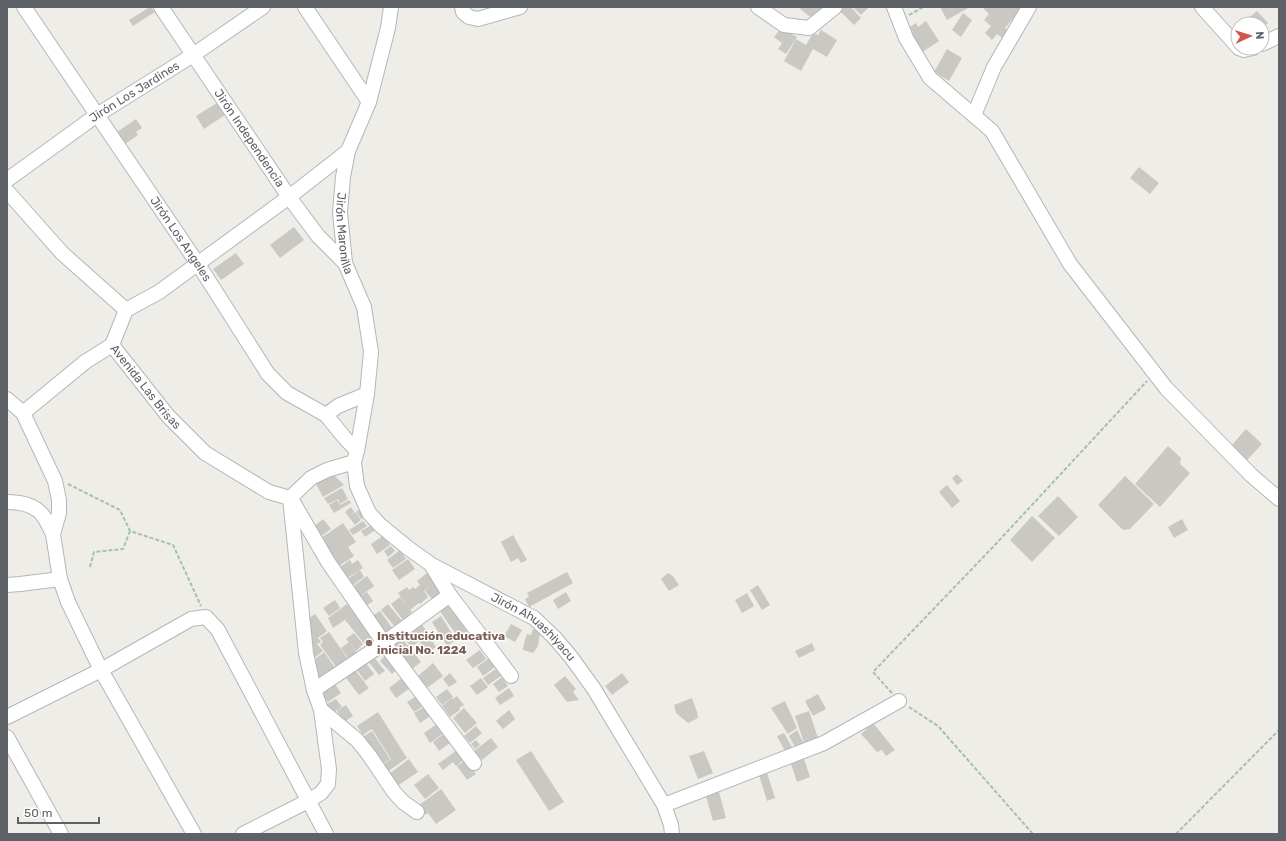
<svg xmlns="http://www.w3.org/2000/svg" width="1286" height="841" viewBox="0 0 1286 841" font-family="Rubik,sans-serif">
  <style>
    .building { fill: #cac8c3 }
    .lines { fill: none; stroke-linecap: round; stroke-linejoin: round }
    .minor-casing { stroke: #b4b6ba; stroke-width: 16 }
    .path { stroke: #a1c3ab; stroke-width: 2; stroke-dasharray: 4 2; stroke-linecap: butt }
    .minor { stroke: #fff; stroke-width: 14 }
    .education-dot { fill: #8d6e63; stroke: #fff; stroke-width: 1.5 }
    .labels { text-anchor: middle; stroke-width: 3; stroke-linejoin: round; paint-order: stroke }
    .street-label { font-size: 12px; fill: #5e6165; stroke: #fff }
    .education-label { font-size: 12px; font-weight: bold; fill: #785e54; stroke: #fff; text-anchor: start }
  </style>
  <rect width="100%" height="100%" fill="#efede7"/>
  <path class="building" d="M150,7h1l4,5 -22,14 -4,-6z
    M802,7h18l5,4 -8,11 -17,-13z
    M842,7h9l10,11 -7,7 -15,-15z
    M853,7h16l-8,8z
    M940,7h30l-23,13z
    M982,7h39l1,1 -17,20 4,3 -7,7 -5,-4 -5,6 -7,-7 6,-7 -7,-6 5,-6z
    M1257,11l11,12 -6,5v-4h-12l-4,-4z
    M963,13l9,7 -11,17 -9,-7z
    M926,21l13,20 -18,12 -12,-19 4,-2 -3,-5 6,-4 2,4z
    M781,28l16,9 -11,17 -8,-5 9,-13 -5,7 -8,-6z
    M821,30l16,10 -10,17 -14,-8 -12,22 -17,-10 12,-22 10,6 7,-12 5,2z
    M947,49l15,9 -13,23 -15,-9z
    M217,103l8,12 -21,14 -8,-13z
    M136,119l6,9 -6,4 2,3 -13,9 -8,-12z
    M1139,167l20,16 -9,11 -20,-16z
    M294,227l10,13 -24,18 -10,-13z
    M236,253l8,11 -23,16 -8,-11z
    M1246,429l16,15 -16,17 -15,-15z
    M1168,446l13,12 -1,6 10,9 -30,34 -25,-23z
    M333,474l11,11 -21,12 -7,-13z
    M957,474l6,7 -6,4 -5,-7z
    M1125,476l29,28 -24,25 -7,1 -25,-25z
    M947,485l13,16 -8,7 -13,-16z
    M342,488l6,11 -8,5 -2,-5 -10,5 -4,-6z
    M1058,496l20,21 -19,19 -21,-20z
    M337,500l3,5 9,-5 2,3 -17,10 -5,-8z
    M351,507l3,5 -5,5 -4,-5z
    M359,510l5,7 -3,2 -5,-7z
    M355,512l6,8 -6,5 -6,-8z
    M1032,516l23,22 -23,24 -22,-22z
    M323,519l8,10 -11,8 -7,-10z
    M1182,519l6,11 -14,8 -6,-11z
    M363,521l4,5 -14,9 -4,-5z
    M343,523l13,19 -8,5 6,9 -15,10 -18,-28z
    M372,525l3,5 -10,7 -4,-6z
    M384,535l6,10 -13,9 -6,-10z
    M513,535l14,25 -6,3 -3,-5 -7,4 -10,-20z
    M391,546l4,5 -7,6 -4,-6z
    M400,550l6,9 -13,9 -6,-8z
    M408,559l7,10 -16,11 -7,-10z
    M350,560l2,4 6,-4 5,8 -16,10 -7,-11z
    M360,570l4,7 -15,11 -4,-7z
    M567,572l6,11 -44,24 -4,-8 4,-2 -2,-4z
    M427,573l14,20 -8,7 -8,-9 5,-5 -6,5 -7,-10z
    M668,573l5,3 6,9 -10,6 -8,-12z
    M367,576l7,10 -16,12 -7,-10z
    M420,585l8,12 -8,7 -1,-1 -9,7 2,2 -9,8 -12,-16 9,-7 7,9 -9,-13 9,-6 2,3 4,-3 2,2z
    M758,585l12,20 -8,5 -12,-20z
    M367,592l6,9 -8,6 -7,-9z
    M566,592l5,9 -13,8 -5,-9z
    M747,593l7,13 -12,7 -7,-13z
    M335,600l5,8 -11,8 -6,-8z
    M347,604l29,36 -9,7 -22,-27 7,-5 -19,13 -5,-10z
    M388,604l14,17 -7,6 -14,-17z
    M448,604l19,27 -9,6 -19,-27z
    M380,611l13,18 -8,6 -13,-19z
    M315,614l12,17 -9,7 3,4 -4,2 6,7 -11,9 -4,-41z
    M441,616l15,24 -9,6 -15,-24z
    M421,623l8,12 -9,7 -8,-12z
    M511,624l11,6 -7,12 -11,-6z
    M533,629l7,3 -2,14 -5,7 -10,-3 1,-7 3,-9 4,1z
    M329,632l19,27 -11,9 -17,-23 3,-3 -3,-4z
    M354,633l9,11 -7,7 -5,-6 5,7 -8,6 -7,-10 8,-6 -3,-3z
    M412,633l6,9 -7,5 -7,-9z
    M429,636l7,11 -9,6 -7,-11z
    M401,637l20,25 -9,7 -20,-25z
    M812,643l3,7 -16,8 -4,-7z
    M480,650l6,9 -13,9 -7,-8z
    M324,652l12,17 -17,12 -6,-20z
    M373,656l12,15 -6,4 -12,-15z
    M385,656l12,13 -5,5 -12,-13z
    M489,658l6,9 -12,9 -6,-9z
    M366,663l8,11 -9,7 -8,-11z
    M433,663l10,13 -16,12 -9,-12z
    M497,668l4,8 -13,9 -5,-7z
    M355,670l14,18 -10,7 -13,-17z
    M450,673l7,9 -8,5 -6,-8z
    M622,673l7,9 -17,13 -7,-9z
    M565,676l11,13 -3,3 6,8 -12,2 -13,-17z
    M403,677l7,11 -14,10 -7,-10z
    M502,677l6,9 -9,6 -6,-8z
    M481,678l7,9 -11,8 -7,-9z
    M335,684l6,9 -13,9 -6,-8z
    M509,688l5,8 -14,9 -5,-7z
    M447,689l6,8 -11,8 -6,-8z
    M818,694l8,15 -13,7 -8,-15z
    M418,695l7,10 -11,7 -7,-10z
    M457,696l7,9 -5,3 1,2 -10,7 -8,-11 10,-8 5,7 -4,-6z
    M692,698l5,14 1,6 -10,5 -12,-10 -2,-8z
    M336,699l6,8 -9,6 -6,-9z
    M785,701l12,27 -9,6 -17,-26z
    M346,705l7,11 -9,6 -7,-11z
    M426,706l6,9 -12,8 -6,-10z
    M464,708l13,15 -12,10 -12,-15z
    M509,710l6,9 -12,10 -7,-8z
    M809,711l9,27 -14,5 -9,-27z
    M378,712l29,46 -20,14 -5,-7 9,-6 -19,-30 -9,6 -6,-9z
    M438,723l6,10 -14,10 -6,-10z
    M873,723l22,27 -9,6 -4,-6 -5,2 -16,-18z
    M476,726l6,7 -12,10 -6,-7z
    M797,730l7,14 -8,5 -7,-13z
    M372,731l18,28 -9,6 -18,-28z
    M445,733l6,9 -12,9 -6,-9z
    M784,733l8,14 -7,4 -8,-15z
    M491,738l7,9 -16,13 -8,-9z
    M476,740l4,5 -5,4 -4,-5z
    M457,750l8,9 -9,7 -3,-4 -10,8 -5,-6z
    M531,751l33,51 -15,9 -33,-51z
    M704,751l9,22 -15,6 -9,-23z
    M409,759l9,13 -21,14 -8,-12z
    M804,759l6,18 -13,5 -6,-18z
    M466,760l10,14 -9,6 -10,-14z
    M767,773l8,25 -8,3 -8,-26z
    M428,774l11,14 -14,11 -11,-14z
    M441,789l15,21 -20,14 -8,-11 -3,2 -6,-10z
    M719,792l7,26 -13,3 -7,-25z"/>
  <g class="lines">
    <g class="minor-casing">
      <g id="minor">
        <path id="s1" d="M24,7l174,257 70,110 19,19 39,22 18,22 13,14"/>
        <path id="s2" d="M161,7l128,190 29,39 27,27"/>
        <path d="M305,7l64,95"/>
        <path id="s3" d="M391,7l-3,21 -19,74 -21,49 -5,26 -3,35 5,51 19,44 7,45 -4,42 -10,57 -3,11 3,24 12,27 11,12 28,23 24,17 102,53 20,19 17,20 23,32 70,116 7,20 1,9"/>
        <path d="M462,7l1,5 6,5 9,2 42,-12"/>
        <path d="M758,7l26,18 25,3 5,-4 21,-17"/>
        <path d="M894,7l12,31 24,40 62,53 78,133 96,124 85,87 28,24"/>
        <path d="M1202,7l36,40"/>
        <path d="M1262,44l17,-8"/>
        <path d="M1239,48l5,2 9,-2"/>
        <path d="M974,115l20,-48 35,-60"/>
        <path id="s4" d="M7,180l90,-65 96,-60 70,-48"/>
        <path id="s5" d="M7,191l55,62 64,57 -14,35 56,71 37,37 64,39 21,6"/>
        <path d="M126,310l33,-18 130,-95 59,-46"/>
        <path d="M7,399l16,14 32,68 4,19v13l-6,21 7,45 8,23 33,68 93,164"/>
        <path d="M23,413l62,-51 27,-17"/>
        <path d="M326,415l12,-9 29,-12"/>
        <path d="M290,498l21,-20 16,-8 27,-8"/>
        <path d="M7,502c13,0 29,3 37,15 3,5 6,11 9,17"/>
        <path d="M293,502l35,60 56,81 90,120"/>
        <path d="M7,585l13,-1 40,-5"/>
        <path d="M449,594l62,82"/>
        <path d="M314,690l70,-47 59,-43 6,-6 -17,-28"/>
        <path d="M321,710l36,30 12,15 25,37 9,10 14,10"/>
        <path d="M7,717l94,-47 90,-51 15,-2 12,13 108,204"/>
        <path d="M7,737l54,97"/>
        <path d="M664,805l160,-62 75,-42"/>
        <path d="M243,834l65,-33 13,-8 7,-9 1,-15 -8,-59 -7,-20 -8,-37 -16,-155"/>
      </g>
    </g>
    <path class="path" d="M909,15l14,-8
      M68,484l52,26 10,21 43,14 28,61
      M90,567l4,-15 29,-3 7,-18
      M892,693l-19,-21 120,-125 154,-166
      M909,707l29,19 95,108
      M1176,834l103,-104"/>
    <use href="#minor" class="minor"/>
  </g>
  <circle class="education-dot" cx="369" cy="643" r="4"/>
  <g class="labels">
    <g class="street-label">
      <text dy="4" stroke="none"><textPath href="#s4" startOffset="155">Jirón Los Jardines</textPath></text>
      <text dy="4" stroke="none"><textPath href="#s2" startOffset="158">Jirón Independencia</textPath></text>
      <text dy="4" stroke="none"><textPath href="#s3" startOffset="234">Jirón Maronilla</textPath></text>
      <text dy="4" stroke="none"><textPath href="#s1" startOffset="280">Jirón Los Angeles</textPath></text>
      <text dy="4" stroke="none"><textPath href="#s5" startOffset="260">Avenida Las Brisas</textPath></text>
      <text dy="4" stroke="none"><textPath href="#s3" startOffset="724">Jirón Ahuashiyacu</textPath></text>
    </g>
    <g class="education-label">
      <text x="377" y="640">Institución educativa<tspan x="377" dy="14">inicial No. 1224</tspan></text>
    </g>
  </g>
  <rect width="1286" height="841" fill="none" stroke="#5e6165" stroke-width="16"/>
  <g transform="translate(1250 36) rotate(86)"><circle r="19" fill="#ffffff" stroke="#bfc0c1"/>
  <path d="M0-3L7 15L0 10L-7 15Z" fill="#d35448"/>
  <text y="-6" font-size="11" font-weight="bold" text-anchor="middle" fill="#5e6165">N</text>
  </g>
  <path d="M18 817v6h81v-6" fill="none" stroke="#5e6165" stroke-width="2"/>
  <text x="24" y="817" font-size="12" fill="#5e6165" stroke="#ffffff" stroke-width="3" paint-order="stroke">50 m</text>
</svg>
